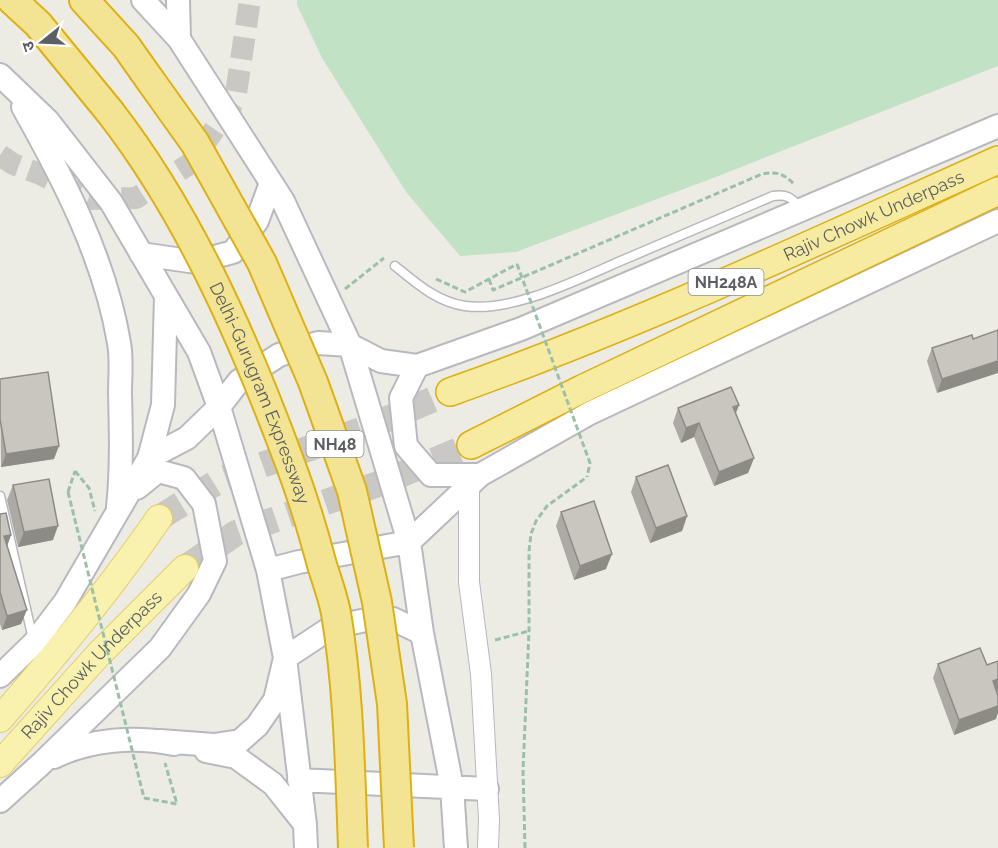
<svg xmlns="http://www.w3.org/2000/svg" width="998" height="848" viewBox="0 0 998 848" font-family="Raleway,'Noto Sans Devanagari',sans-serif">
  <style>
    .green { fill: #c2e2c5 }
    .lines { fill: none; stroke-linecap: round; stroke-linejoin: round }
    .secondary-tunnel { stroke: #c9c8c4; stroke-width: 22; stroke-dasharray: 22 11; stroke-linecap: butt }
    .primary-tunnel { stroke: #c9c8c4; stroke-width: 26; stroke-dasharray: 26 13; stroke-linecap: butt }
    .service-casing { stroke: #b6b8bd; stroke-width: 11 }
    .tertiary-casing { stroke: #b6b8bd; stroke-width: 22 }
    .secondary-casing { stroke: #b7b9bf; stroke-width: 26 }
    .primary-casing { stroke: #e5cc65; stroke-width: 28 }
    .trunk-casing { stroke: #ddb014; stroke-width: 30 }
    .motorway-casing { stroke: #ddb014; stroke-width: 32 }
    .path { stroke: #9bc0a9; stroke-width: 3; stroke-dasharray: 6 3; stroke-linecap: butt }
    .service { stroke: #fff; stroke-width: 8 }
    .tertiary { stroke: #fff; stroke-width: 20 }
    .secondary { stroke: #fff; stroke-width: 22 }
    .primary { stroke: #f8f2ae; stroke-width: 26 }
    .trunk { stroke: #f6eba1; stroke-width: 27 }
    .motorway { stroke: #f3e494; stroke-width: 28 }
    .motorway-bridge-casing { stroke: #ddb014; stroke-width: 32; stroke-linecap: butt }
    .path-bridge { stroke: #9bc0a9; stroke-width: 3; stroke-dasharray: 6 3; stroke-linecap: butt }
    .motorway-bridge { stroke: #f3e494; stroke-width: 28 }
    .wall { fill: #adaaa5 }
    .shaded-wall { fill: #8d8b86 }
    .building { fill: #c9c6c0; stroke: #8d8b86; stroke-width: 1.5 }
    .labels { text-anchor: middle; stroke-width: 4.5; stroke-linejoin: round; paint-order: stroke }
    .shield { fill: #fff; stroke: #8d8e92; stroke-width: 1.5 }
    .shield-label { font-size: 16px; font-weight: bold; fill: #5c5e63 }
    .street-label { font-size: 18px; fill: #5c5e63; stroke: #fff }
  </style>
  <rect width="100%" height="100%" fill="#edece4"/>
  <path class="green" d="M297,0h701v66l-277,109 -205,77 -56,4 -54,-64 -84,-134 -25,-53z"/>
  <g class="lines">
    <path class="secondary-tunnel" d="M0,155l13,9 27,10 49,25 47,-1 55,-35 44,-63 15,-100"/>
    <path class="primary-tunnel" d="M159,518l63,-39 142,-50 86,-37
      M185,568l51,-35 145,-50 90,-38"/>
    <g class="service-casing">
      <path id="service" d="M395,266c21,17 42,36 70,40 51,7 119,-30 165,-49 48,-20 95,-41 143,-61 13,-2 19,1 26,12
        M0,496l33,143"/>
    </g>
    <g class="tertiary-casing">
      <path id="tertiary" d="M469,486v96l12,92 8,145 -1,29"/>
    </g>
    <g class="secondary-casing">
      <path id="secondary" d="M143,0l36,39 104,162 67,144 59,197 13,91 30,154 4,61
        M178,0l1,39
        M0,75l48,46 63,81 88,150 20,55 49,163 17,88 20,167 1,23
        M23,107c41,73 82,152 96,236 3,16 1,34 1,50 1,38 2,76 -2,114
        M141,254l55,8 37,-10 24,-31 14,-38
        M417,366l-16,32 5,48 25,29h49
        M149,458l14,-53 3,-109
        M268,570l31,-8 110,-20 71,-67 110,-62 408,-192
        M0,676l34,-33 31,-41 84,-144 38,-20 32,-31 20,-26 40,-26 39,-12 32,2 31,16 36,5 104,-37 477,-203
        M160,741l54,4 26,-4 17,-15 18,-26 10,-42 47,-31 34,-7 27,-1 29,14
        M206,751l30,6 37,27 31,39
        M54,757c36,-18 81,-21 120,-13
        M299,780l188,9
        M0,801l42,-38 118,-115 39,-54 16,-33 -11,-57 -20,-26 -26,-7 -21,17"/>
    </g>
    <g class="primary-casing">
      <g id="primary">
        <path d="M0,719c56,-64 110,-130 159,-201"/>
        <path id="s1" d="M0,764l98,-109 87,-87"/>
      </g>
    </g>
    <g class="trunk-casing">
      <g id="trunk">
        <path id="s2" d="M450,392c187,-66 367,-151 548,-232"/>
        <path d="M471,445l111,-56 416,-198"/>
      </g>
    </g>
    <g class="motorway-casing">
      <path id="motorway" d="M12,0l26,24 72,88
        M84,0l42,46 24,34"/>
    </g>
    <path class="path" d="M436,279l29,13 52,-28
      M489,279l4,11 269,-116c16,-3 22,0 33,11
      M345,289l39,-31
      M75,471l14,17 6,23
      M68,492l7,-21
      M495,640l34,-9
      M144,798l33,6 -12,-41
      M525,848l-2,-77 6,-140v-80l2,-17 5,-13 11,-15 40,-29"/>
    <use href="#service" class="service"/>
    <use href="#tertiary" class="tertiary"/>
    <use href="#secondary" class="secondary"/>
    <use href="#primary" class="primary"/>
    <use href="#trunk" class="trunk"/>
    <use href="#motorway" class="motorway"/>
    <g class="motorway-bridge-casing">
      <g id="motorway-bridge">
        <path d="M150,80l45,63 67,120 51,119 39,109 25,111 15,102 7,144"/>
        <path id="s3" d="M110,112c80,103 136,232 181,354 12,32 22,65 31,99 5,16 11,32 14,48 13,78 14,157 17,235"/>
      </g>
    </g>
    <path class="path-bridge" d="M517,264l73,199 -3,14
      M68,492l76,306"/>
    <use href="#motorway-bridge" class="motorway-bridge"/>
  </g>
  <path class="wall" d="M972,335l-35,58 -10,-32 5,-13z
    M0,379l54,80 -53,8z
    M739,405l-3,8 18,45 -6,15 -34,13 -20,-49 -13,6 -8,-20 5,-15z
    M636,477l51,39 -5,15 -32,12 -19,-51z
    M13,485l40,55 -35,7 -11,-47z
    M561,512l45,57 -32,11 -18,-54z
    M0,514l11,21 -4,11 14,78 -19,6 -2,-6z
    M938,664l59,28 -1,27 -42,16 -21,-57z"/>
  <path class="shaded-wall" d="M998,361v12l-61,20 5,-14z
    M739,405l-6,15v-13z
    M699,423l-5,14 -13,6 5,-15z
    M59,446l-5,13 -53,8 5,-13z
    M754,458l-6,15 -34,13 5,-14z
    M687,516l-5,15 -32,12 6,-15z
    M58,526l-5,14 -35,7 6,-15z
    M11,535l-5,14 -2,-13z
    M612,554l-6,15 -32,11 6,-14z
    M27,610l-6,14 -19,6 5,-14z
    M998,679v13l-11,3 6,-14z
    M998,706v7l-2,6 -42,16 5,-15z"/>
  <path class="building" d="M998,330v31l-56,18 -10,-31 40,-13 1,4z
    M48,372l11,74 -53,8 -6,-35v-40z
    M731,387l8,18 -6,2 21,51 -35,14 -20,-49 -13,5 -8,-20z
    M668,465l19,51 -31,12 -20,-51z
    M49,479l9,47 -34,6 -11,-47z
    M594,501l18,53 -32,12 -19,-54z
    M6,513l5,22 -7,1 23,74 -20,6 -7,-24v-78z
    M980,648l7,17 11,-4v18l-5,2 5,15v10l-39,14 -21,-56z"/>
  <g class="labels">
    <g class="shield">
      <rect x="688.5" y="269" width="75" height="26" rx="4.5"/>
      <rect x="306.5" y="431" width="57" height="26" rx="4.5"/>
    </g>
    <g class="shield-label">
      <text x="726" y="288">NH248A</text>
      <text x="335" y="450">NH48</text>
    </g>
    <g class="street-label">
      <text dy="6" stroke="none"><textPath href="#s2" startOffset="459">Rajiv Chowk Underpass</textPath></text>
      <text dy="6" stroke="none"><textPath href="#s3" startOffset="320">Delhi-Gurugram Expressway</textPath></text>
      <text dy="6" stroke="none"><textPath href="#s1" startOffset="135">Rajiv Chowk Underpass</textPath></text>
    </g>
  </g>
  <g transform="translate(42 42) rotate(252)" stroke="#ffffff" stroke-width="4.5" paint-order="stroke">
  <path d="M0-4.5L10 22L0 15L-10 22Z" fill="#5c5e63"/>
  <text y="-9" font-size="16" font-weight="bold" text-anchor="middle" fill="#5c5e63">उ</text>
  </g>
</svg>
